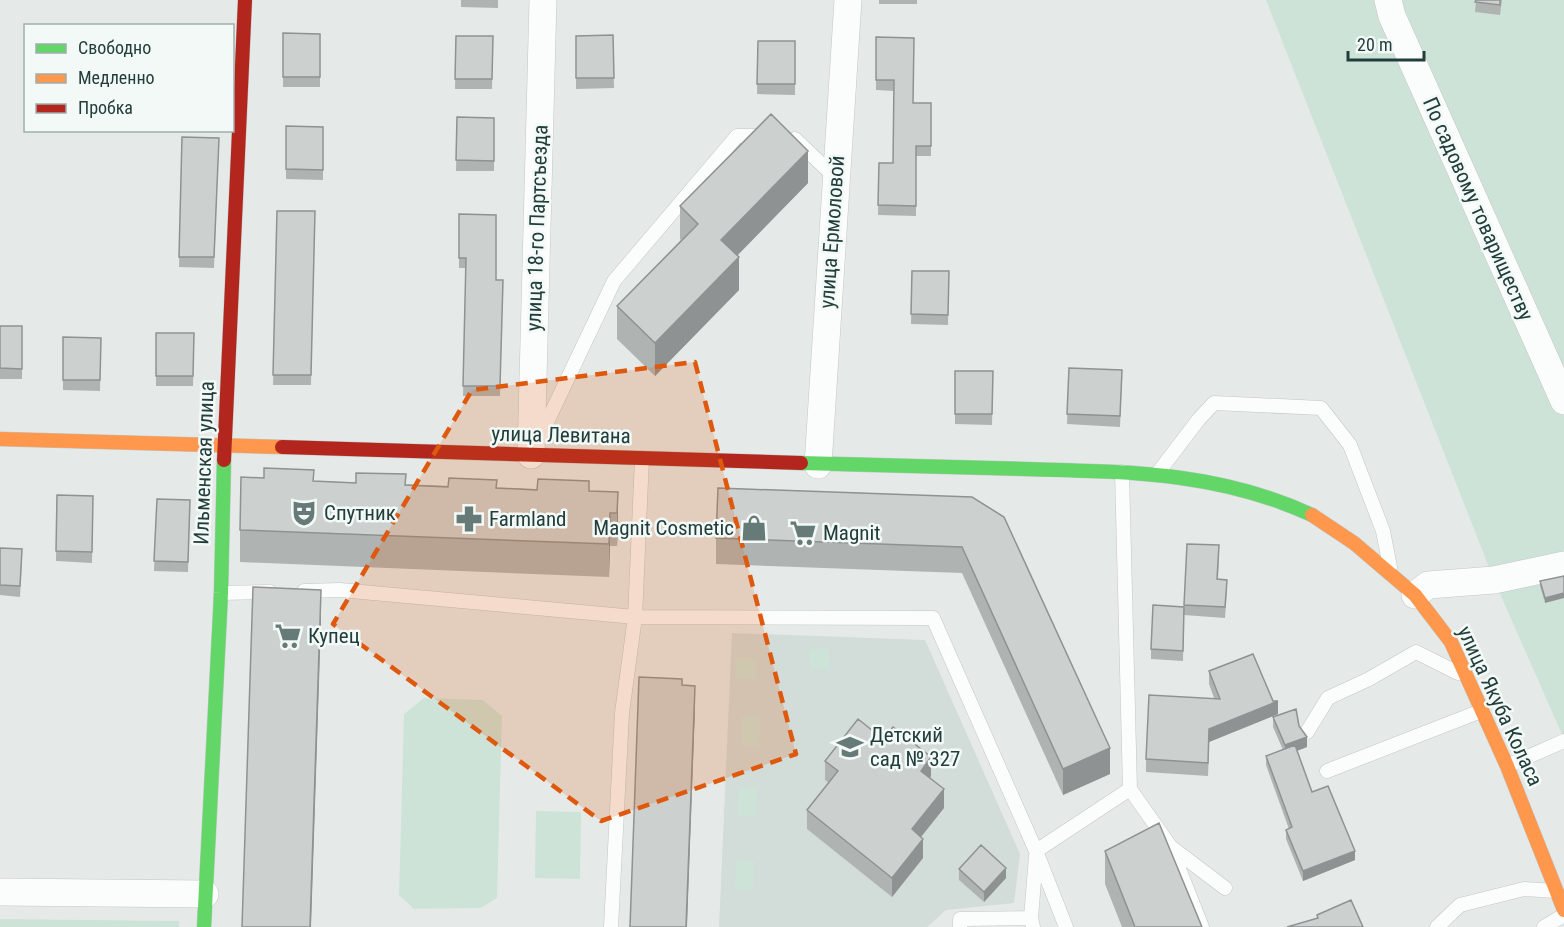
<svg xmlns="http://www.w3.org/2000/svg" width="1564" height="927" viewBox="0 0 1564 927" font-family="'Roboto Condensed',sans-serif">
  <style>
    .built { fill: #d2dcd9 }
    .green { fill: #cee3d7 }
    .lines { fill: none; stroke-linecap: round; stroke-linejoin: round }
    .lane-casing { stroke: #c2c7c5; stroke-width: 15 }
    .street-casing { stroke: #c2c7c5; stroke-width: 28 }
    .fast-casing { stroke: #c0c8c6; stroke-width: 15 }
    .slow-casing { stroke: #c0c8c6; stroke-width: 15 }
    .jam-casing { stroke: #c0c8c6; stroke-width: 15 }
    .lane { stroke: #fbfcfc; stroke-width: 14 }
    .street { stroke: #fbfcfc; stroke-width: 27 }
    .fast { stroke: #63d668; stroke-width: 14 }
    .slow { stroke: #ff974d; stroke-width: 14 }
    .jam { stroke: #b3261e; stroke-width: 14 }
    .wall { fill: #afb4b3 }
    .shaded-wall { fill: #8f9292 }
    .building { fill: #ccd1d0; stroke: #8f9292; stroke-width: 1.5 }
    .marked { fill: #de580e; fill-opacity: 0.2; stroke: #de580e; stroke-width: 4.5; stroke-dasharray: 12 8; stroke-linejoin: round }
    .labels { text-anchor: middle; stroke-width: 5; stroke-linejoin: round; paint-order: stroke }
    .street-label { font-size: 21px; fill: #223e3b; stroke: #f3f9f7 }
    .poi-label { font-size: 21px; fill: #223e3b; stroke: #f3f9f7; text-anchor: start }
  </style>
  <rect width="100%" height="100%" fill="#e5eae8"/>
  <path class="built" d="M732,633l193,7 95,214 -6,49 -68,7 -19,17h-208z"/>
  <path class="green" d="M1266,0h298v739l-70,-159z
    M829,648l1,21h-20l-1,-20z
    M737,658l19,1v20h-20z
    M424,698l59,2 19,16 -5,182 -16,10 -67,1 -15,-14 5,-181z
    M742,716l18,1 -1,29 -18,-1z
    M739,787l18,1 -1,29 -19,-1z
    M536,811l45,1 -1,67 -45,-1z
    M736,860l18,1 -1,29 -18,-1z
    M0,919l179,2v6h-179z"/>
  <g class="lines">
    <g class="lane-casing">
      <path id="lane" d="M795,139l40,38
        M537,443l77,-162 123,-145h28
        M1157,474l42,-55 15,-16 107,5 29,37 33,86 7,36
        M304,591l36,-1 295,27 298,1 103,233 30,76
        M221,593l49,-1
        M1307,732l21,-34 41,-19 47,-27 42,21
        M1507,766l57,-25
        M1327,771l154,-60
        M1130,789l40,57 32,81
        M1171,847l54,41
        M1036,851l94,-62 -8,-317
        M611,927l11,-214 13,-96 7,-159
        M960,927v-8l71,-1
        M1033,927l-2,-9 5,-62
        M1437,927l23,-22 64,-16 32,2
        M1544,927l20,-12"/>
    </g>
    <g class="street-casing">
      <path id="street" d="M1388,0l4,16 172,385
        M531,455l12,-455
        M818,465l30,-465
        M1415,595l13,-10 66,-5 70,-15
        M0,892l205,2"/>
    </g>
    <g class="fast-casing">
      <path id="fast" d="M801,463c74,2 149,4 223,6 103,3 192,2 288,46
        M204,927l17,-334 3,-133"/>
    </g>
    <g class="slow-casing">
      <path id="slow" d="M0,439l282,8
        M1312,515l42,28 61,52 36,47 56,124 57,144"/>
    </g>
    <g class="jam-casing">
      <path id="jam" d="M282,447l519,16
        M224,460l21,-460"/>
    </g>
    <use href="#lane" class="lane"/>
    <use href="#street" class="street"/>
    <use href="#fast" class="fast"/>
    <use href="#slow" class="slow"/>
    <use href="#jam" class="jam"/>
  </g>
  <path class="wall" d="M461,0h37v8l-37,-1z
    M879,0h38v4h-38z
    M1476,0h26l-2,15 -25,-3z
    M283,33l37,1v53h-37z
    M613,35l1,53 -38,1v-53z
    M456,36h37l-1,53h-37z
    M876,37l37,66h18v53h-15v60l-38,-1 1,-52h14l1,-72 -18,-1z
    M758,41h37v54l-38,-1z
    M457,117l37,1v53h-38z
    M286,126l37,1v53l-37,-1z
    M182,137l37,1 -5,130 -35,-1z
    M808,183l-71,73 2,34 -84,86 -38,-37v-33l64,-66 -1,-1v-33z
    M277,211h38l-4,174h-38z
    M459,214l37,66h7l-3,116h-37l3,-128h-7z
    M912,271h37l-1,54 -37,-1z
    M0,326h22v53h-22z
    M156,333h38l-1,53h-37z
    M63,337l38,1 -1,53 -37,-1z
    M1069,368l53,12 -2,47 -53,-3z
    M955,371h38l-1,54 -37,-1z
    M314,481l304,11 -1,54h-7l-1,31 -369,-15v-32z
    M57,495l36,1 -1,67 -36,-2z
    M972,497l138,277 -47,21 -101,-222 -246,-9v-26z
    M157,499l33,1 -2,72 -34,-1z
    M1187,544l32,11 -1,24 9,11 -2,28 -41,-3 -1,46 -32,-2v-10l33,-42z
    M0,548l22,11 -2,38 -20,-2z
    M1564,576l-19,27 -5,-17v-5z
    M1209,671l69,43 -69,28 -1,34 -62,-4v-13l68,-61 -5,-14z
    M1273,717l26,9 8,21 -10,4 15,41 43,68 -52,21 -17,-42v-9l3,-1 -23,-64v-9l17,-6 -10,-23z
    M825,761l106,15 -1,2 14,30 -23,29 2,21 -31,39 -85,-68v-19l22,-27 -4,-3z
    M1105,851l97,76h-80l-17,-43z
    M959,869l47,9 -22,24 -25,-22z"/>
  <path class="shaded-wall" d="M808,151v32l-87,89v-32z
    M739,257v33l-84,86v-33z
    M618,492v33l-1,21v-33z
    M610,513v33l-1,31v-33z
    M321,590v32l-10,305h-1z
    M1564,593v5l-19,5v-5z
    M695,686v23l-8,218h-1z
    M1278,701v13l-69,28 -1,34 1,-47z
    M1307,737v10l-22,8v-10z
    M1110,748v26l-47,21v-26z
    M931,757v19l-10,14v-19z
    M944,789v19l-32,40v-19z
    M923,839v19l-31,39v-19z
    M1355,851v9l-52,21v-10z
    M1006,868v10l-22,24v-10z"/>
  <path class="building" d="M1476,0h24v5l-25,-3z
    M283,33l37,1v43h-37z
    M613,35l1,43h-38v-42z
    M456,36h37l-1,43h-37z
    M876,37l38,1 -1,65h18v43h-15v60l-38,-1 1,-42h14l1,-83h-18z
    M758,41h37v43h-38z
    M771,114l37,37 -87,89 18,17 -84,86 -38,-37 81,-82 -18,-18z
    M457,117l37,1v43l-38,-1z
    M286,126l37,1v43l-37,-1z
    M182,137l37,1 -5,119h-35z
    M277,211h38l-4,164h-38z
    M459,214l37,1v65h7l-3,106h-37l3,-128h-7z
    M912,271h37l-1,44 -37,-1z
    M0,326h22v43l-22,-1z
    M156,333h38l-1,43h-37z
    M63,337l38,1 -1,42h-37z
    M1069,368l53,2 -2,46 -53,-2z
    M955,371h38l-1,43h-37z
    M264,468l50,2 -1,11 43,2v-10l50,1 -1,11 43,2 1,-9 48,2 -1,8 41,2 1,-11 51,2v10l29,1 -1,21h-7l-1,31 -369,-14 1,-53 23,1z
    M718,488l254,9 32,20 106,231 -47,21 -101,-222 -246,-9z
    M57,495l36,1 -1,56 -36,-1z
    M157,499l33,1 -2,62 -34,-1z
    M1187,544l32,1 -2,34 10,1 -2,27 -41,-2z
    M0,548l22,1 -2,37 -20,-1z
    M1564,576v17l-19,5 -5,-17z
    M253,587l68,3 -11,337h-68z
    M1153,605l31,2 -1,44 -32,-2z
    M1253,654l20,47h5l-69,28 -1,34 -62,-4 3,-64 71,4 -11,-28z
    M639,677l43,2v6l13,1 -9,241h-56z
    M1296,709l3,17 8,11 -22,8 -12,-28z
    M858,719l25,20 10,-12 38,30 -10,14 23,18 -32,40 11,10 -31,39 -85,-68 31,-39 -13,-10z
    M1295,745l17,47 16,-6 27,65 -52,20 -17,-41 6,-3 -26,-71z
    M1159,823l43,104h-67l-30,-76z
    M981,845l25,23 -22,24 -25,-23z
    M1351,900l12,27h-76l31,-9 -1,-3z"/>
  <path class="marked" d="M695,362l101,392 -195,67 -268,-197 139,-234z"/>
  <defs>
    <g id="theatre-bare" transform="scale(2.07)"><path d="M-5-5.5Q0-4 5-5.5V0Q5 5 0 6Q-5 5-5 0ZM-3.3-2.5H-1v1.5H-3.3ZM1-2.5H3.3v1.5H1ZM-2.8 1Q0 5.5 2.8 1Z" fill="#667a78" stroke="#f3f9f7" stroke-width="2.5" paint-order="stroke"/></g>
    <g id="pharmacy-bare" transform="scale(2.07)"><path d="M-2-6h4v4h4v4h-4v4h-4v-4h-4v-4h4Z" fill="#667a78" stroke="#f3f9f7" stroke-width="2.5" paint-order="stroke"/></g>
    <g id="shop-bare" transform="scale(2.07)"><path d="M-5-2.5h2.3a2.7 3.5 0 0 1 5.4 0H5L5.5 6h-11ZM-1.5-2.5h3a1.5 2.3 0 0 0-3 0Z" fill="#667a78" stroke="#f3f9f7" stroke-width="2.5" paint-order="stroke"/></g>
    <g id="supermarket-bare" transform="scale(2.07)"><path d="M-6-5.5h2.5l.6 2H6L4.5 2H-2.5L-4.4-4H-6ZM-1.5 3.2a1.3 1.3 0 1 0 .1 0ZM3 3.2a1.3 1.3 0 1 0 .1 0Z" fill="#667a78" stroke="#f3f9f7" stroke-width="2.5" paint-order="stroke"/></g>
    <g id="school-bare" transform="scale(2.07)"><path d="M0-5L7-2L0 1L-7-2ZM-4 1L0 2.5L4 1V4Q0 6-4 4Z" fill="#667a78" stroke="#f3f9f7" stroke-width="2.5" paint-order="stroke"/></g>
  </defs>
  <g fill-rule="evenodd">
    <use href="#theatre-bare" x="304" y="513"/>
    <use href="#pharmacy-bare" x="469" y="519"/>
    <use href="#shop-bare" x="754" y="528"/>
    <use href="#supermarket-bare" x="803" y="533"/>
    <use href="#supermarket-bare" x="288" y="636"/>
    <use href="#school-bare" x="850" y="747"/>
  </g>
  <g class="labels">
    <g class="street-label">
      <text transform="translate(1478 209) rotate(66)" y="7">По садовому товариществу</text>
      <text transform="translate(537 228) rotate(-88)" y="7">улица 18-го Партсъезда</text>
      <text transform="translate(832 232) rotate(-86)" y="7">улица Ермоловой</text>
      <text transform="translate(561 435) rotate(1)" y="7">улица Левитана</text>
      <text transform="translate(204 463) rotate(-88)" y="7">Ильменская улица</text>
      <text transform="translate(1500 706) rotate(65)" y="7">улица Якуба Коласа</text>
    </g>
    <g class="poi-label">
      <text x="324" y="520">Спутник</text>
      <text x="489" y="526">Farmland</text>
      <text x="734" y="535" text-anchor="end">Magnit Cosmetic</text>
      <text x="823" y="540">Magnit</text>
      <text x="308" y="643">Купец</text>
      <text x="870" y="742">Детский<tspan x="870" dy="24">сад № 327</tspan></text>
    </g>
  </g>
  <rect x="24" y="24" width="210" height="108" fill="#f3f9f7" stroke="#9faeac" stroke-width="1.5"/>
  <rect x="36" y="44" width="30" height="9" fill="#63d668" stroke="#9faeac" stroke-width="1.5"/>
  <text x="78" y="54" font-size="18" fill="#223e3b">Свободно</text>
  <rect x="36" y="74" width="30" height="9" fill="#ff974d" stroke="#9faeac" stroke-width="1.5"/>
  <text x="78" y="84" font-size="18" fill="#223e3b">Медленно</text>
  <rect x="36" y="104" width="30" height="9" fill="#b3261e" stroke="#9faeac" stroke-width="1.5"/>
  <text x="78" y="114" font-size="18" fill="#223e3b">Пробка</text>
  <path d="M1348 51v9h76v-9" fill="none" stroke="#223e3b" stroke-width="3"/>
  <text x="1357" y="51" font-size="18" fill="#223e3b" stroke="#f3f9f7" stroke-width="4.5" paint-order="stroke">20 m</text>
</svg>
